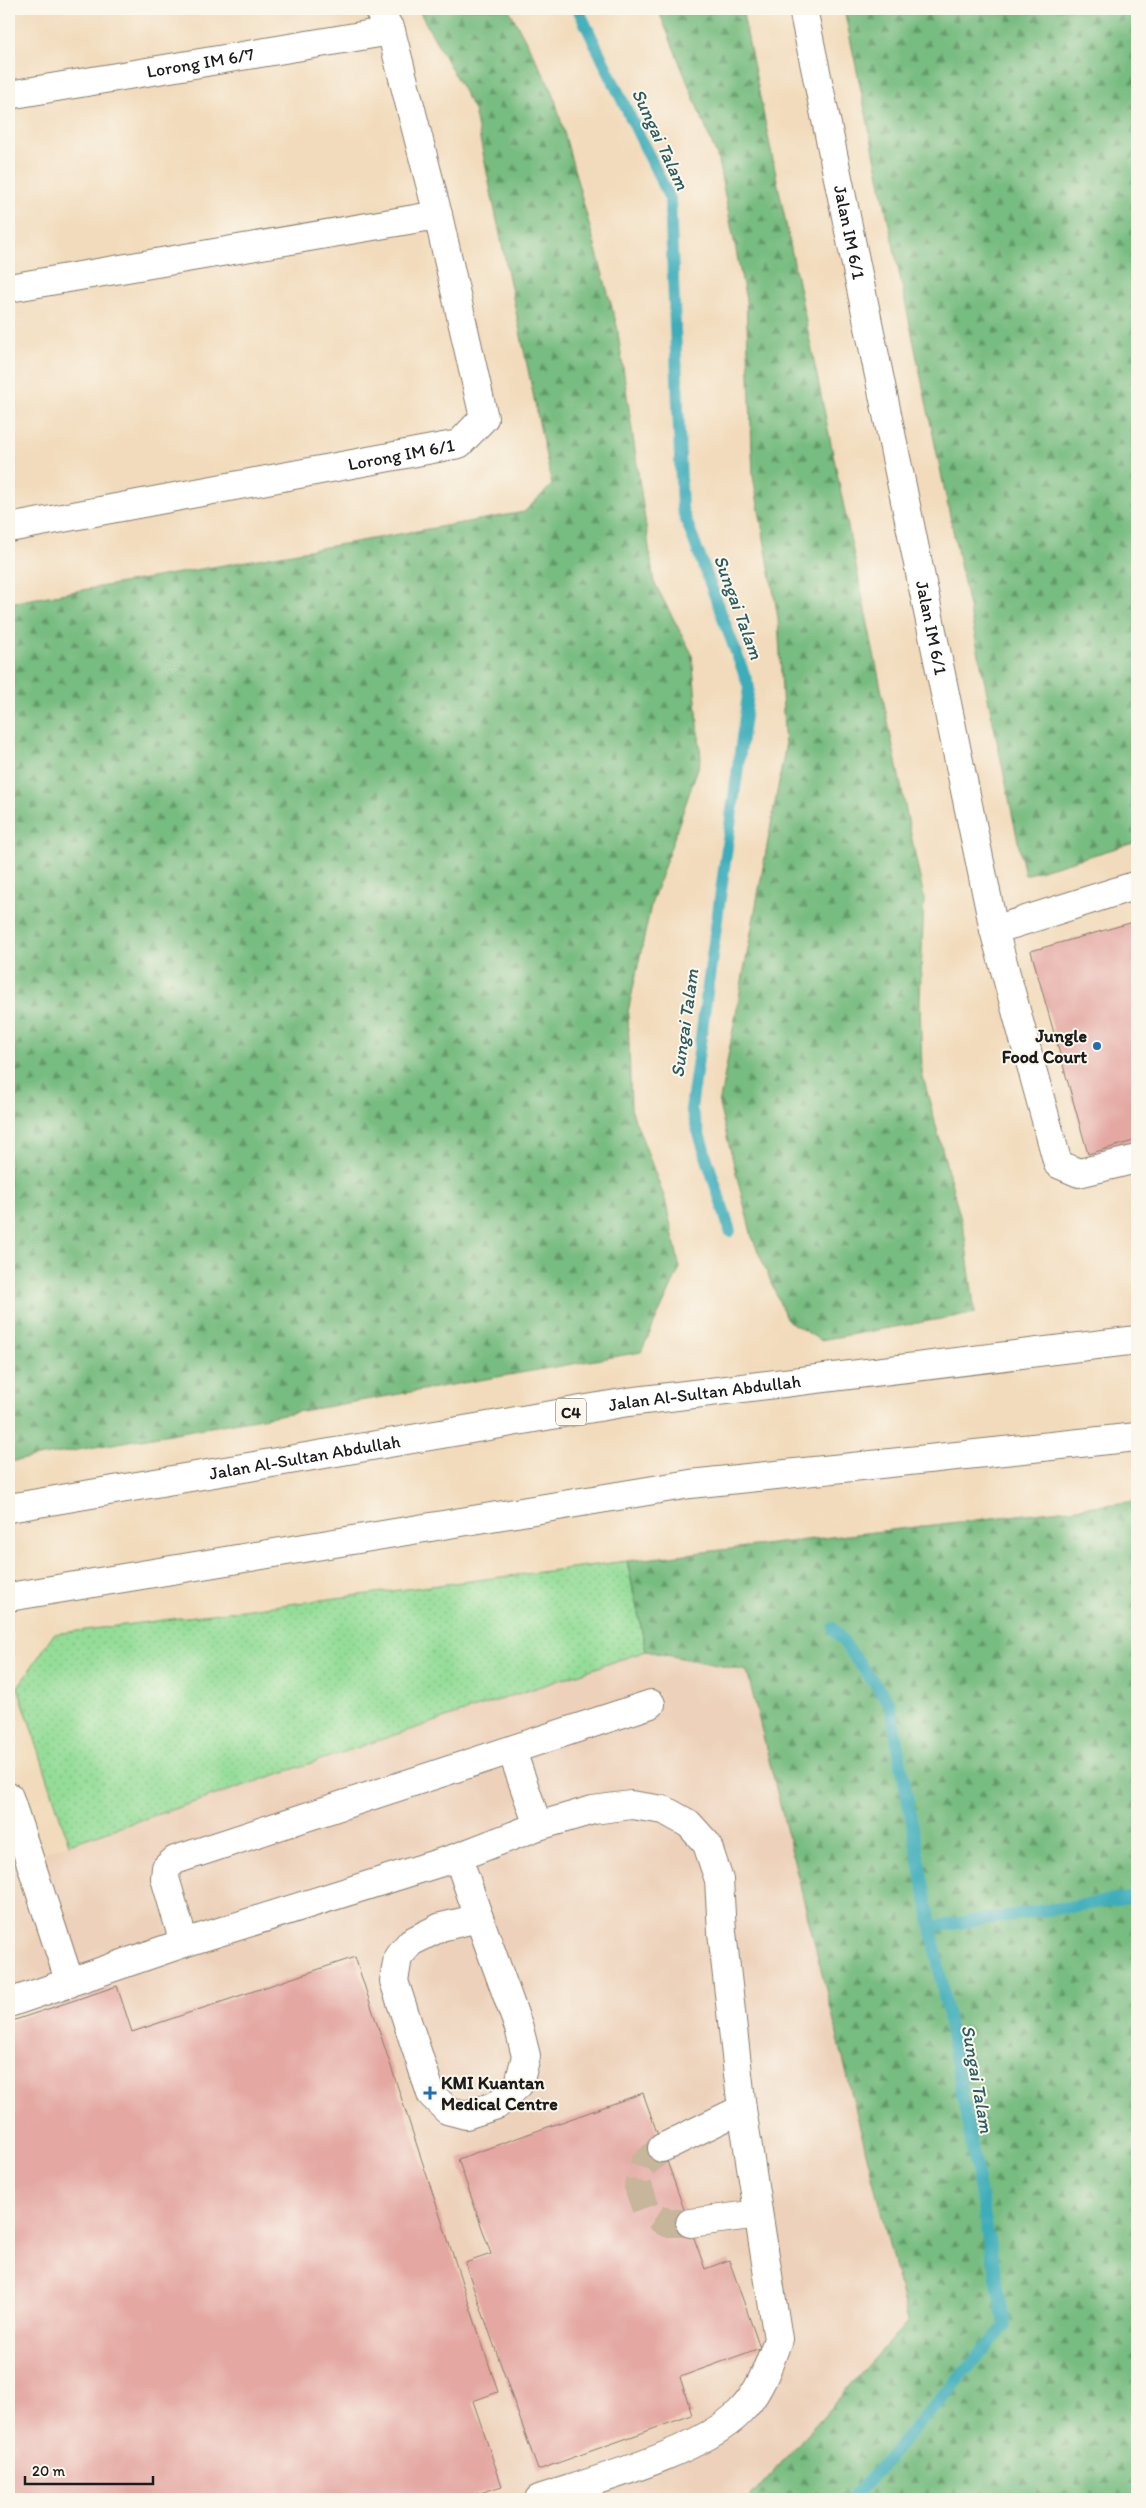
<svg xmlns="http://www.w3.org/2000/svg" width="1146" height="2508" viewBox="0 0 1146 2508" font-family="Itim,sans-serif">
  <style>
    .built { fill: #edd1ba }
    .green { fill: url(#green-dots); stroke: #587c5a }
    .forest { fill: url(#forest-firs); stroke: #4a6c4e }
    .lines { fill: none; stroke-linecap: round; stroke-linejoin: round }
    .stream { stroke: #3eadba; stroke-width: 12 }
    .building { fill: #e4a7a2 }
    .minor-tunnel { stroke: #c7b59c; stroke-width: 28; stroke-dasharray: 28 14; stroke-linecap: butt }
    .minor-casing { stroke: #877c6c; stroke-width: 30 }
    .major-casing { stroke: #877c6c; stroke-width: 30 }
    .minor { stroke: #fff; stroke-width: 28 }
    .major { stroke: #fff; stroke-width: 28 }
    .poi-dot { fill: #1f6fb2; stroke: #fbf7ec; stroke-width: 2 }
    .labels { text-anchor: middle; stroke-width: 4; stroke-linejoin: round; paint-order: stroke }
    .shield { fill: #fbf7ec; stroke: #5f5e5a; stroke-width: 1 }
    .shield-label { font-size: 16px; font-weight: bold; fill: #1c1c1c }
    .street-label { font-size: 18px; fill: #1c1c1c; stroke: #fbf7ec }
    .poi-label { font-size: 18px; font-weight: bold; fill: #1c1c1c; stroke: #fbf7ec; text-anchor: end }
    .water-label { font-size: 19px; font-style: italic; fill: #2b5d63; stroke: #fbf7ec }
  </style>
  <defs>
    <pattern id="green-dots" width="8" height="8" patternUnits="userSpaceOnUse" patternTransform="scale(1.25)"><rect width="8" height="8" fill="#94dd98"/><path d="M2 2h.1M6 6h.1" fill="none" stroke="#7fbd82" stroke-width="1.8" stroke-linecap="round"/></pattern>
    <pattern id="forest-firs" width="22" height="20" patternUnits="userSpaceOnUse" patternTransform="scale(1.25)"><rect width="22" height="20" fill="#77bc80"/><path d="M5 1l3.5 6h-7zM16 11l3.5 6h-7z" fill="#619868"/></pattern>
  </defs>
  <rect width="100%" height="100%" fill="#fbf7ec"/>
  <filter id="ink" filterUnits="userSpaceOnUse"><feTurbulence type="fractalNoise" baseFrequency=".02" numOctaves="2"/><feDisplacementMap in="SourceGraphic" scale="10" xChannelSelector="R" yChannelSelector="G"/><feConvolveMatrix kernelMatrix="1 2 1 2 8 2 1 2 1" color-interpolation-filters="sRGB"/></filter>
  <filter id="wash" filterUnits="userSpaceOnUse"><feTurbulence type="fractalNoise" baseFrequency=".0096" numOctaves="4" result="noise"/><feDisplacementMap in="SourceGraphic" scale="20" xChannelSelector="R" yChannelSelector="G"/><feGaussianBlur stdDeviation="1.12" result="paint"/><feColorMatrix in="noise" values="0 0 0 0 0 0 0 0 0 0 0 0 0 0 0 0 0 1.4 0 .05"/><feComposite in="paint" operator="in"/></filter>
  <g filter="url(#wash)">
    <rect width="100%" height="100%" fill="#f2dbbc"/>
    <path class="built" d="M646,1651l101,20 161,650 -159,178h-740v-635z"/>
    <path class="green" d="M627,1561l19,90 -577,193 -51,-157 36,-53z"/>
    <path class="forest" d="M418,9h91l44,83 64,234 37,256 38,72 9,105 -50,146 -23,107 3,97 34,90 15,69 -39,84 -632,110v-859l515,-91 28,-27 -78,-375z
      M658,9h84l182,889 -4,103 2,72 42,158 11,82 -155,27 -33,-20 -35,-83 -33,-132 66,-356 -7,-131 -25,-142 -7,-176 -29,-144z
      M844,9h293v833l-112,33z
      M1137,1501v998h-388l159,-178 -161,-650 -101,-20 -19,-90z"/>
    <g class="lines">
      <path class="stream" d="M578,9l92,190 12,310 67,178 -58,422 39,122
        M833,1628l57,76 115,622 -153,173
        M931,1927l206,-30"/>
    </g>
    <g id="blocks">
      <path class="building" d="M1137,921v219l-49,14 -57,-203z
        M355,1957l143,435 -25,9 29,85 -41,13h-452v-477l108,-36 15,46z
        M643,2093l62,176 24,-9 31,88 -80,29 12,38 -154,55 -73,-207 26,-9 -33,-95z"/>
    </g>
  </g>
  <g filter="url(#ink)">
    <use href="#blocks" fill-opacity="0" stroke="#877c6c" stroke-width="1"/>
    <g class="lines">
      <path class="minor-tunnel" d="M662,2148l-18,16 -6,22 8,23 20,14h24"/>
      <g class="minor-casing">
        <g id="minor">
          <path id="s1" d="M803,9l191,921 64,234 21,9 58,-14"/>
          <path id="s2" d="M9,95l382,-64"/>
          <path d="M9,288l429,-73"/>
          <path id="s3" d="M9,528l450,-84 25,-26 -46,-203 -47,-184 -13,-22"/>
          <path d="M994,930l143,-45"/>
          <path d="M512,1751l26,75"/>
          <path d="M9,1797l61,186"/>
          <path d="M458,1857l21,61"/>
          <path d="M479,1918l40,110 7,28 -7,28 -22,21 -31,10 -19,-5 -16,-16 -37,-113 4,-24 13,-15 30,-15z"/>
          <path d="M184,1943l-19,-65 1,-10 9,-8 476,-156"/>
          <path d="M9,2003l175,-60 274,-86 80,-31 55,-16 38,-5 33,5 25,14 18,20 12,36 3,52 20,177 36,230c-9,26 -18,53 -38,73 -39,40 -147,69 -201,87"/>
          <path d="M662,2148l80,-39"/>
          <path d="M690,2223l68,-9"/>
        </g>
      </g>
      <g class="major-casing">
        <g id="major">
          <path id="s4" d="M9,1508l619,-106 509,-62"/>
          <path d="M9,1597l681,-113 447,-47"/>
        </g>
      </g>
      <use href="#minor" class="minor"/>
      <use href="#major" class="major"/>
    </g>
  </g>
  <g class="poi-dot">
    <circle cx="1097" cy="1046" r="5"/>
    <path d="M427.5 2085.5h5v5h5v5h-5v5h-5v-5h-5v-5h5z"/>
  </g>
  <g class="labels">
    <rect class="shield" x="556" y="1398.5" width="30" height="27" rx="4"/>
    <g class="shield-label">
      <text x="571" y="1418">C4</text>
    </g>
    <g class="street-label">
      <text dy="6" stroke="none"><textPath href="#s2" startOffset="194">Lorong IM 6/7</textPath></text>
      <text dy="6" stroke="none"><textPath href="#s1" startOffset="228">Jalan IM 6/1</textPath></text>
      <text dy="6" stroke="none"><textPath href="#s3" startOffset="399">Lorong IM 6/1</textPath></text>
      <text dy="6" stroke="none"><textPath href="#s1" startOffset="632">Jalan IM 6/1</textPath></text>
      <text dy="6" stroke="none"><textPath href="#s4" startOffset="705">Jalan Al-Sultan Abdullah</textPath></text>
      <text dy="6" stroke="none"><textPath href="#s4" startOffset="300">Jalan Al-Sultan Abdullah</textPath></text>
    </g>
    <g class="poi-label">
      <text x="1087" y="1042">Jungle<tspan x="1087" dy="21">Food Court</tspan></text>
      <text x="441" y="2089" text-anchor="start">KMI Kuantan<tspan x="441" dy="21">Medical Centre</tspan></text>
    </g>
    <g class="water-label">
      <text transform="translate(661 139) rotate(65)" y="7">Sungai Talam</text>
      <text transform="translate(739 607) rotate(70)" y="7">Sungai Talam</text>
      <text transform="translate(684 1023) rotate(-82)" y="7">Sungai Talam</text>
      <text transform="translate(978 2079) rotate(80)" y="7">Sungai Talam</text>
    </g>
  </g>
  <rect width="1146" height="2508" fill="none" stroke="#fbf7ec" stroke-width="30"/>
  <path d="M25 2476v8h128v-8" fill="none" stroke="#1c1c1c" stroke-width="2.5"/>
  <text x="32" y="2476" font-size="15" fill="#1c1c1c" stroke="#fbf7ec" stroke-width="4" paint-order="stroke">20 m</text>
</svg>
